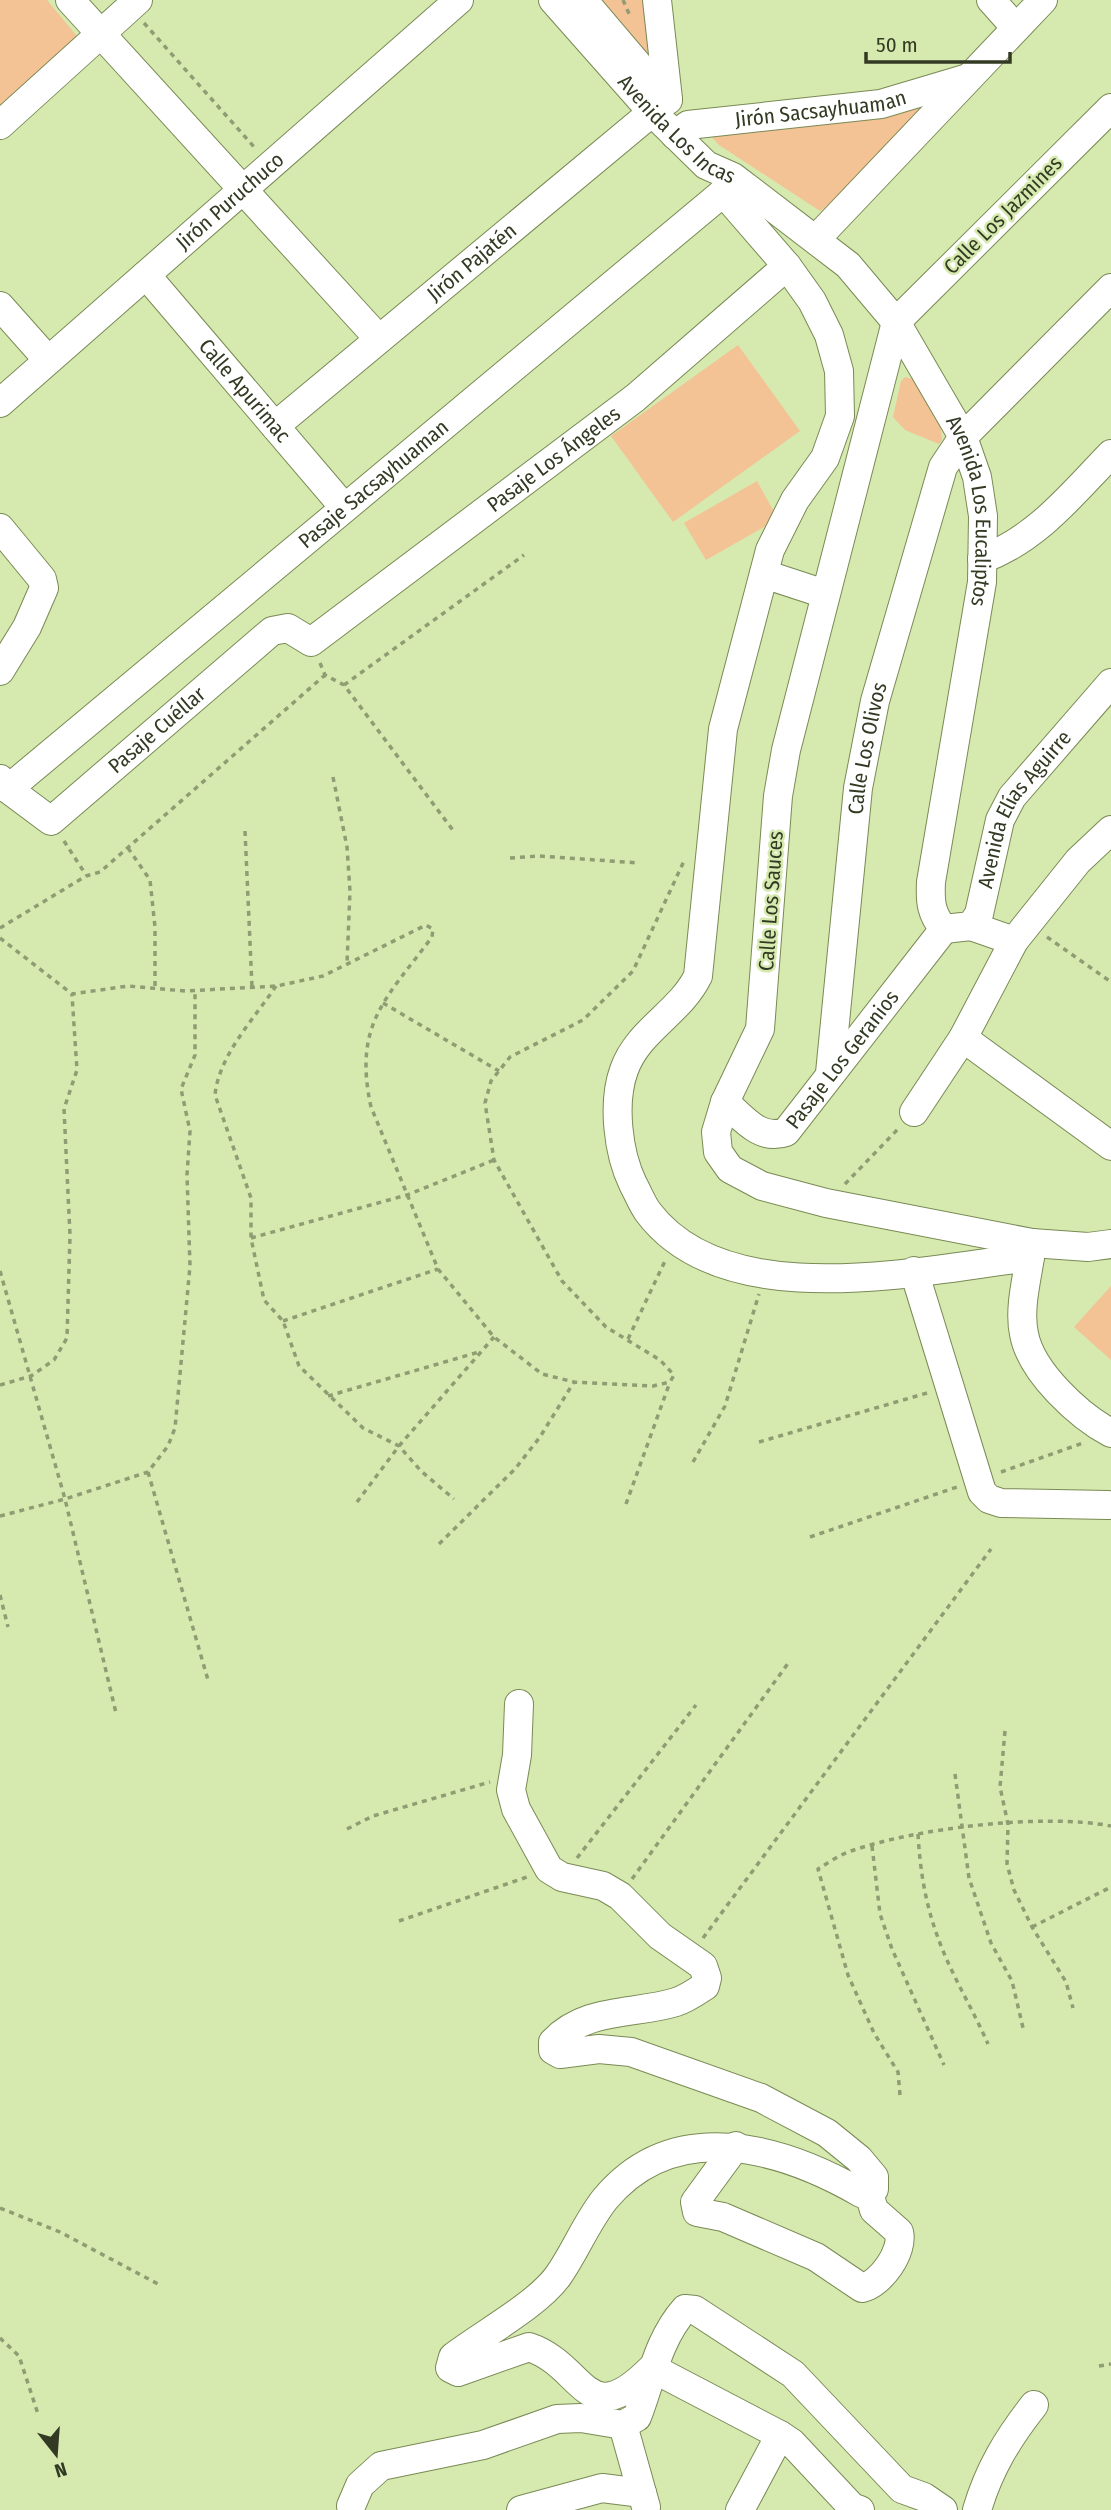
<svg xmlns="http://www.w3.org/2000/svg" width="1111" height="2510" viewBox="0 0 1111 2510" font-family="'Fira Sans Condensed',sans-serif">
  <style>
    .green { fill: #f3c295 }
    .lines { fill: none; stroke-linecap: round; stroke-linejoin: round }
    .minor-casing { stroke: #798a54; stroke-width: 30 }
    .path { stroke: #8f9d72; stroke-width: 3.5; stroke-dasharray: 5 5; stroke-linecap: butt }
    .minor { stroke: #fff; stroke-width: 28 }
    .labels { text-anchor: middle; stroke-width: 5; stroke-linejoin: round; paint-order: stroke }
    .street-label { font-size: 21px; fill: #333a23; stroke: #d6eab0 }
  </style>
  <rect width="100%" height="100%" fill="#d6eab0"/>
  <path class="green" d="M0,0h47l29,35 -2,8 -74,64z
    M594,0h52l11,76z
    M935,98l-71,81 -44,32 -101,-66 -10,-11z
    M738,345l62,86 -127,91 -62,-86z
    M905,377l8,2 27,44 2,17 -3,4 -34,-14 -12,-13 8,-36z
    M757,481l21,38 -72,41 -22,-37z
    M1111,1286v74l-37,-33z"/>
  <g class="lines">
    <g class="minor-casing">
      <g id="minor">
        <path d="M70,0l309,339"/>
        <path id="s1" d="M553,0l99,112 54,53 27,12 115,88 48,57 67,115 14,40 6,39 -1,66 -51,300c-1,20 0,32 13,47"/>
        <path d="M583,0l85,100"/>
        <path d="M991,0l25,28"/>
        <path d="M1111,108l-215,214 -110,428 -8,46 -18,233 -35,73 -9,30 2,20 12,17 32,17 64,17 206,40 56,4 23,-3"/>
        <path d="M0,125l138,-125"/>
        <path id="s2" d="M675,135l13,-10 193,-21 84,-25"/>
        <path d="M723,192l64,74 25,35 17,34 10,36 1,45 -15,42 -30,42 -25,50 -47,179 -25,247c-18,37 -60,54 -74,94 -12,33 -6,83 9,114 5,9 9,20 15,28 78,104 273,58 382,45"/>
        <path d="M816,239l227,-239"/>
        <path id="s3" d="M146,275l197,231"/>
        <path d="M0,306l48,54"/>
        <path id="s4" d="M0,403l459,-403"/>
        <path id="s5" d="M275,426l393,-327 -11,-99"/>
        <path d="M0,528l42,51 2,9 -17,39 -27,44"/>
        <path d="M982,559c54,-19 90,-65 129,-105"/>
        <path d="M764,574l61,20"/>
        <path id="s6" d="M0,779l8,10 43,32 221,-190 16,-3 23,14 324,-244 152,-132"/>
        <path id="s7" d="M8,789l729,-608"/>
        <path d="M971,926l43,15 64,-80 33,-31"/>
        <path id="s8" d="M944,929l27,-3 8,-12 21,-94 12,-23 99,-114"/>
        <path d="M963,1038l148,108"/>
        <path id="s9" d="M830,1073l28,-285 17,-87 68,-234 20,-30 148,-149"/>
        <path id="s10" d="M725,1102c19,17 35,39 61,30l158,-203"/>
        <path d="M914,1112l49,-74 51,-97"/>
        <path d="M1032,1243c-3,29 -14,63 -8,91 7,38 55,82 87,99"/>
        <path d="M914,1271l68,221 7,7 12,4 107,2"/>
        <path d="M519,1704l-2,51 -6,35 5,19 33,60 13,8 41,9 17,10 40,40 43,30 4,12 -2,8c-9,6 -19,13 -29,16 -42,13 -90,5 -123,40v8l7,4 39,-5 32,3 130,46 66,35 32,26 15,18v12l-5,4h-8c-80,-46 -187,-77 -256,6 -19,24 -30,53 -47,77 -21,29 -75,58 -105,81l-3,11 8,4 71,-25c57,19 56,88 123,21l128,67 12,8 60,64 8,3"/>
        <path d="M736,2146l-41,56 2,10 26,5 93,40 46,31c19,-4 42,-37 37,-56l-25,-22 -5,-17"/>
        <path d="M623,2425l23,82"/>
        <path d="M351,2506l9,-21 21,-19 102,-21 74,-26 24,-1 42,7 14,-8c14,-36 21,-78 48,-108l10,1 98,64 109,115 22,8 19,13"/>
        <path d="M521,2510l81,-22 40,5"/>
        <path d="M740,2510l40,-75"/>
        <path d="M977,2510c12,-41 31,-72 57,-105"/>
      </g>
    </g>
    <path class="path" d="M623,0l7,16
      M144,23l111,125
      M320,663l5,12 19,10 111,148
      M344,685l180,-130
      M333,777l14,70 3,44 -3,72
      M245,831l7,156
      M64,841l22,34
      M128,848l22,32 5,47v64
      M510,858l29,-2 100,7
      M0,928l86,-52 14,-4 225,-197
      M1047,937l64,45
      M0,938l72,56 56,-8 57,5 92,-5 46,-10 103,-51 7,4 -1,8c-46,62 -79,87 -61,170l67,162 56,68 48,37 32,8 79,4 17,-4 4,-7 -14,-15 -54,-33 -44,-46 -68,-121 -9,-57 6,-22 19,-24 73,-37 50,-49 51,-110
      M276,986c-22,33 -57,69 -61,109l36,103v40l13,62 19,21 16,45 64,62 36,18 22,25 33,28
      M383,1003l116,68
      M845,1184l53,-55
      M251,1238l156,-43 87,-35
      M0,1271l65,228 51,214
      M283,1321l155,-52
      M628,1339l37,-78
      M0,1385l31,-9 23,-16 13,-22 3,-103 -6,-126 13,-39 -5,-75
      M328,1396l151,-44
      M759,1442l168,-49
      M693,1462l32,-56 34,-112
      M148,1472l60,208
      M1001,1472l82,-29
      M357,1502l42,-56 95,-109
      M626,1504l44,-122
      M0,1516l65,-17 83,-27 20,-26 7,-18 15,-162 -3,-91 3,-44 -9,-42 14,-34v-64
      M810,1537l147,-50
      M439,1544l76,-75 25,-32 34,-55
      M0,1595l8,32
      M1005,1731l-5,56 8,37 -1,40 7,26 18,37 34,55 7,26
      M955,1774l14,104 22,65 21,38 12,51
      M347,1829l26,-13 117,-34
      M918,1834c2,35 7,68 19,101 13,38 35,72 51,109
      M872,1846l8,68 12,35 52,116
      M577,1858l119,-153
      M632,1879l157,-217
      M399,1921l128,-44
      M1032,1927l79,-40
      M703,1938l288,-389
      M900,2095l-2,-23 -24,-39 -26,-58 -30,-106c10,-6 21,-14 33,-18 65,-23 192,-38 260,-25
      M0,2208l60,24 98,52
      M0,2338l19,18 19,58
      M1099,2366l12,-2"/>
    <use href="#minor" class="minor"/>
  </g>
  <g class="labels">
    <g class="street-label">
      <text dy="7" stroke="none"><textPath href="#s2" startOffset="150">Jirón Sacsayhuaman</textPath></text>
      <text dy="7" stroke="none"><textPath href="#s1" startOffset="180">Avenida Los Incas</textPath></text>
      <text dy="7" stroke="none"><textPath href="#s4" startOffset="306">Jirón Puruchuco</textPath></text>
      <text transform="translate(1003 215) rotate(-45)" y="7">Calle Los Jazmines</text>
      <text dy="7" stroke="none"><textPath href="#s5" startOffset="256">Jirón Pajatén</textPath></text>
      <text dy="7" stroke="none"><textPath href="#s3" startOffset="152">Calle Apurimac</textPath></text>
      <text dy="7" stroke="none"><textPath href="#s6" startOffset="705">Pasaje Los Ángeles</textPath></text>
      <text dy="7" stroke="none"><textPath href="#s7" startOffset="476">Pasaje Sacsayhuaman</textPath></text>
      <text dy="7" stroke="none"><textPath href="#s1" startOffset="682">Avenida Los Eucaliptos</textPath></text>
      <text dy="7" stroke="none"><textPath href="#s6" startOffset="206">Pasaje Cuéllar</textPath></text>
      <text dy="7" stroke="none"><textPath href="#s9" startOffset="327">Calle Los Olivos</textPath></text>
      <text dy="7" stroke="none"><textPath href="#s8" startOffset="158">Avenida Elías Aguirre</textPath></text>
      <text transform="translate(771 901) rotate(-86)" y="7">Calle Los Sauces</text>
      <text dy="7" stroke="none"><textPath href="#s10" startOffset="164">Pasaje Los Geranios</textPath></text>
    </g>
  </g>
  <g transform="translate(56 2454) rotate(163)" stroke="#d6eab0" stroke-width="5" paint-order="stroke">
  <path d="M0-5L12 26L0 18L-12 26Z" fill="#333a23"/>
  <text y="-10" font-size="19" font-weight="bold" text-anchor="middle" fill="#333a23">N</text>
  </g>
  <path d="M866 52v10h144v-10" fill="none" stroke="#333a23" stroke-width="3.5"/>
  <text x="876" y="52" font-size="21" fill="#333a23" stroke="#d6eab0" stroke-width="5" paint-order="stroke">50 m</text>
</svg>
